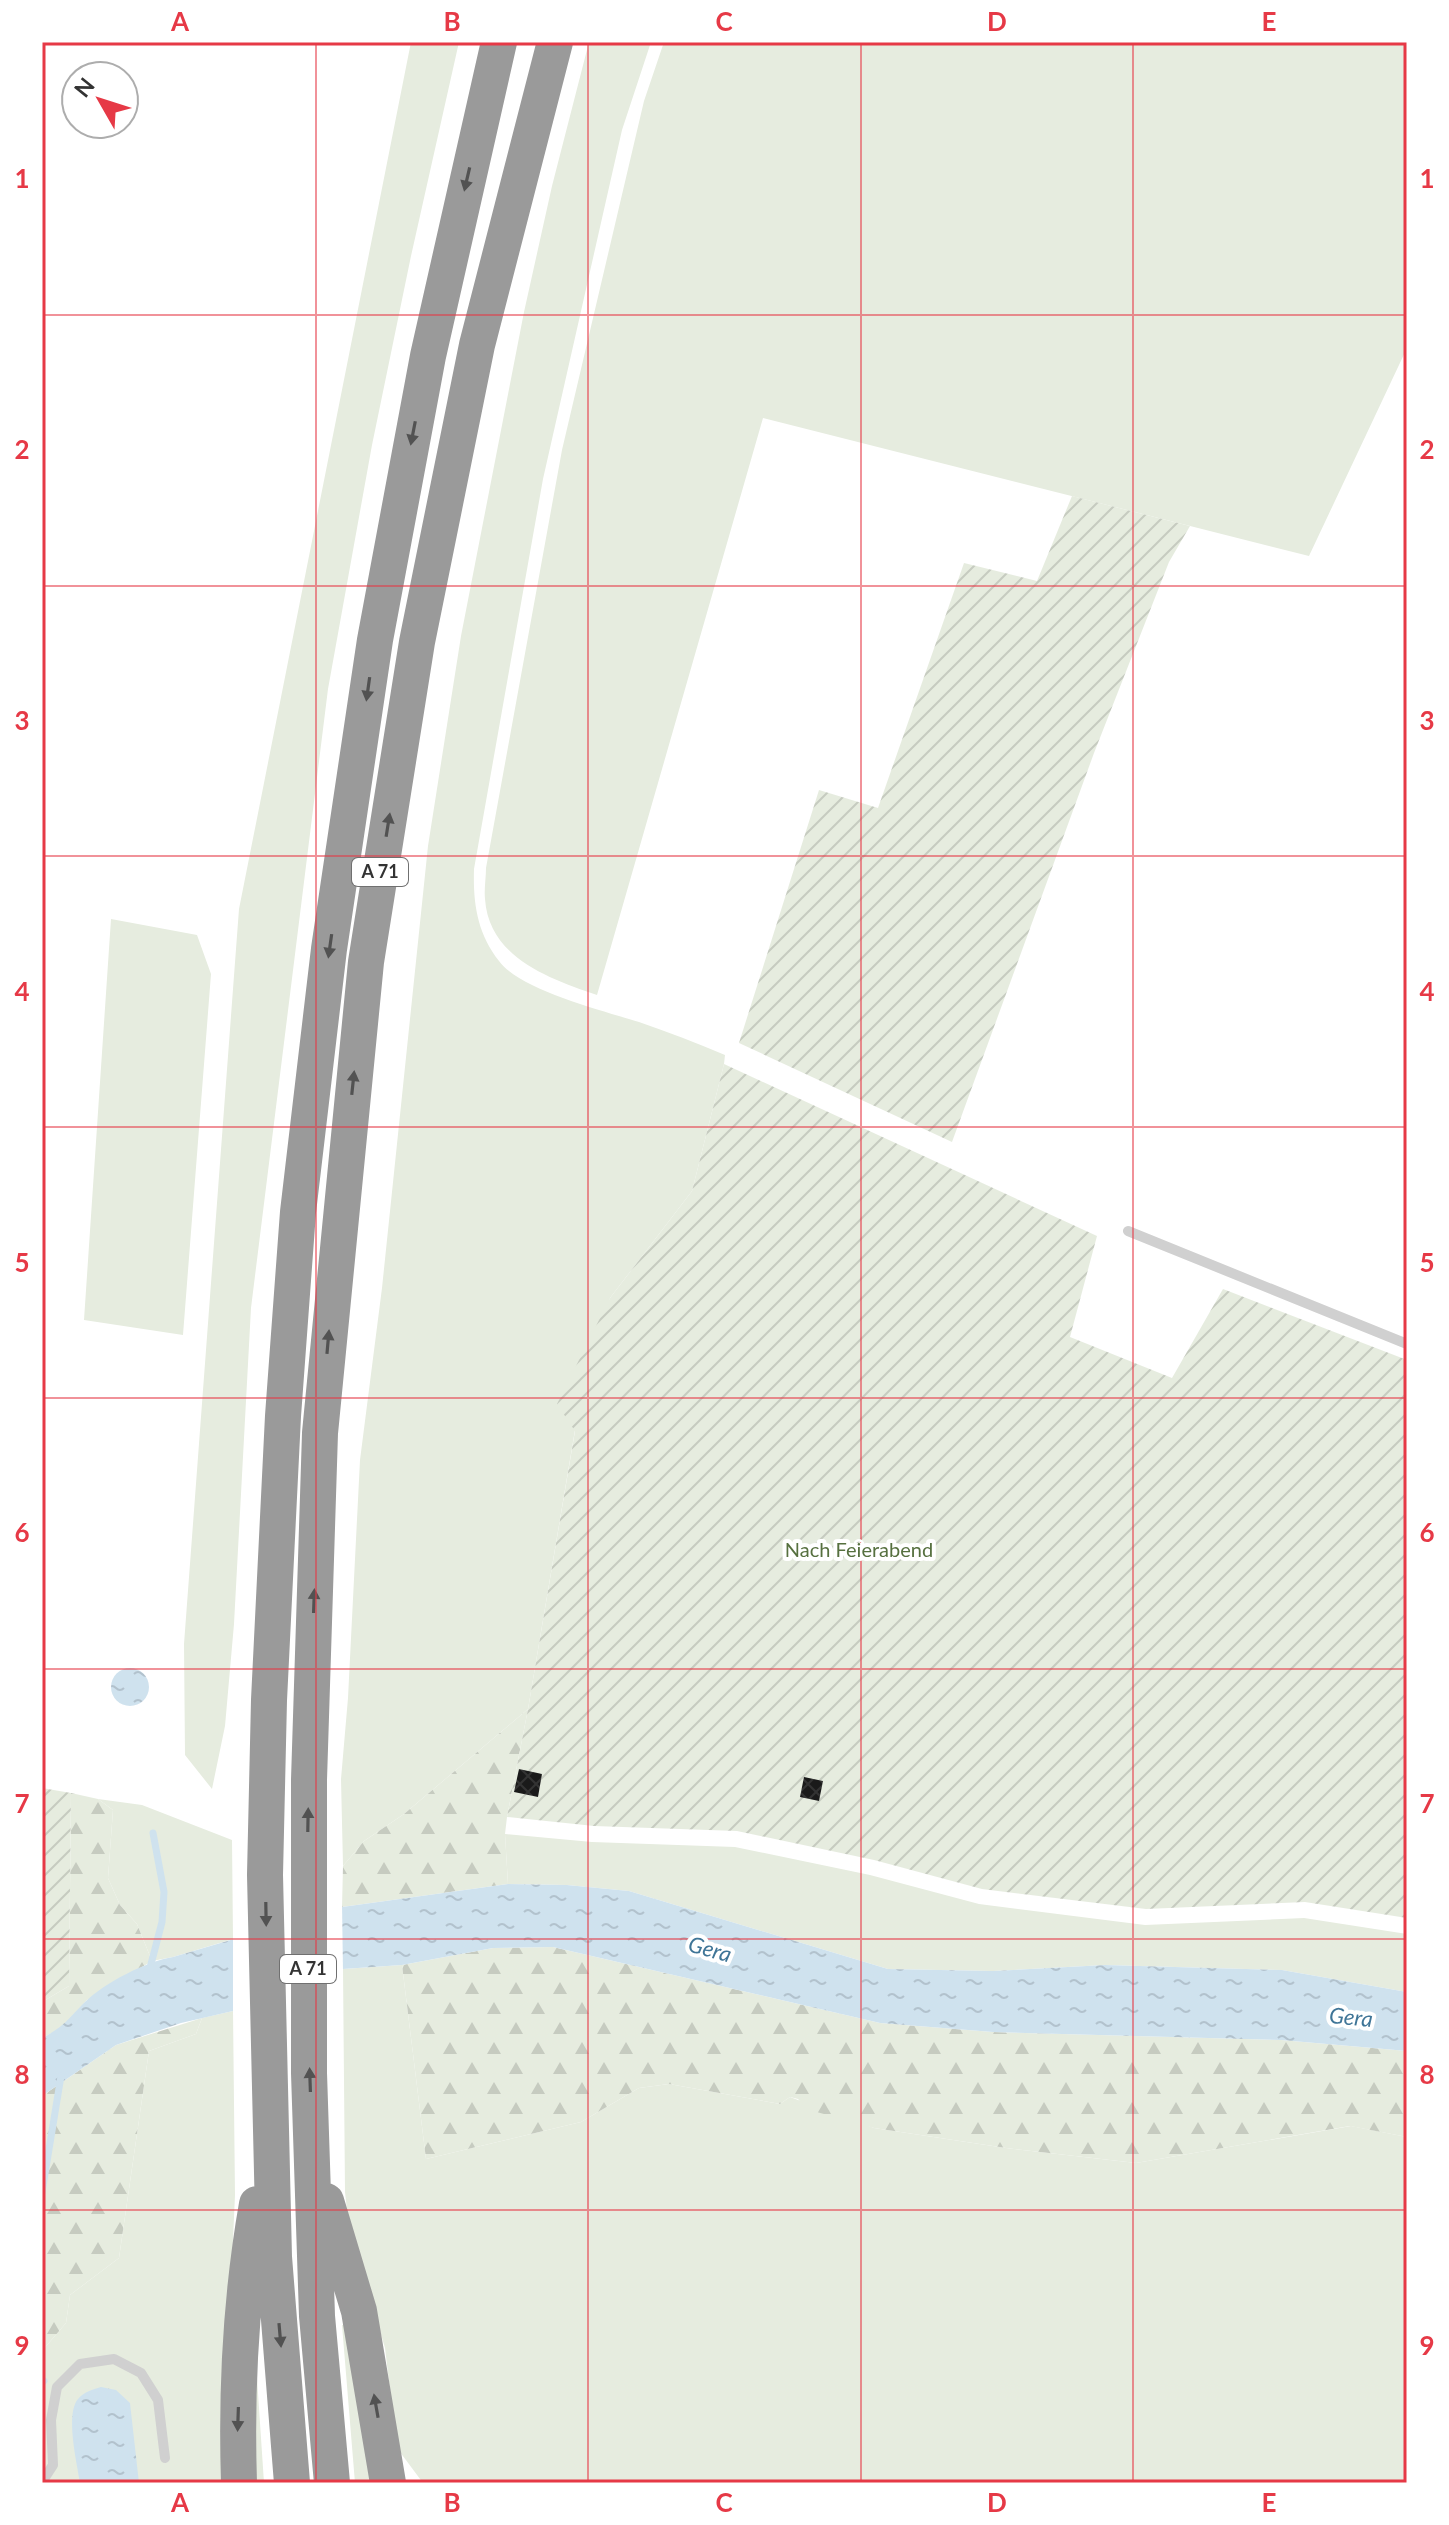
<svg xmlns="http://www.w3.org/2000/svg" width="1449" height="2525" viewBox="0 0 1449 2525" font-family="Lato,sans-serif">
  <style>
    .grass { fill: #e6ecdf }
    .forest { fill: url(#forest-firs) }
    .garden { fill: url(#garden-furrows) }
    .water { fill: url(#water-ripples) }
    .pier { fill: #fff }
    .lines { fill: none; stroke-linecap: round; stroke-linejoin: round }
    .stream { stroke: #cfe2ee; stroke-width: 7 }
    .building { fill: url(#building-cross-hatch) }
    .service { stroke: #d0d0d0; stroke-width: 10 }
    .motorway { stroke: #9a9a9a; stroke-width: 36 }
    .oneway { fill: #525252 }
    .grid { fill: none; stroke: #e63946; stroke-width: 2; stroke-opacity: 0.55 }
    .labels { text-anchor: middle; stroke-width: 8; stroke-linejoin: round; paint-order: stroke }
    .shield { fill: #fff; stroke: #707070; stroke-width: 2 }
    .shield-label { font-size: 18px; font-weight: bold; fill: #333 }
    .park-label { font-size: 20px; fill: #56703f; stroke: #fff }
    .water-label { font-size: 22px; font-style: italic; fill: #3f7597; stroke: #fff }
    .neatline { fill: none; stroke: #e63946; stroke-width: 3 }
    .grid-label { font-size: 26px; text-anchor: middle; font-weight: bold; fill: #e63946 }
  </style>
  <defs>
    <pattern id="forest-firs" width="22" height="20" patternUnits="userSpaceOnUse" patternTransform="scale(2)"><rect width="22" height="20" fill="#e6ecdf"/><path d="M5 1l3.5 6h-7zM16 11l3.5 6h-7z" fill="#c6cbc0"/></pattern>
    <pattern id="garden-furrows" width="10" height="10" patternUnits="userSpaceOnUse" patternTransform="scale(2)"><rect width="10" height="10" fill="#e6ecdf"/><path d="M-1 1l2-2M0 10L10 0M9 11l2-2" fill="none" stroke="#c6cbc0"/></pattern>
    <pattern id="water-ripples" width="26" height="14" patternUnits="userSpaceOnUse" patternTransform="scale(2)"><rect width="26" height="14" fill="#cfe2ee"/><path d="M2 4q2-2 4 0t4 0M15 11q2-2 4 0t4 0" fill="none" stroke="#b2c2cd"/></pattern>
    <pattern id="building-cross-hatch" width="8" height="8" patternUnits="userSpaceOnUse" patternTransform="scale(2)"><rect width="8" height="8" fill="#1a1a1a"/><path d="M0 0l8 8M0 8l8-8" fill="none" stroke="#333"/></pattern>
  </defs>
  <rect width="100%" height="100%" fill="#fff"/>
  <path class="grass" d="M411,42h48l-48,214 -39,189 -44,244 -77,619 -17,316 -9,102 -13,63 -27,-34 -1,-111 55,-735z
    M589,42h62l-29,88 -79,349 -69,390c-1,34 3,64 25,92 21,29 105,50 140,61 29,10 58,21 86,33l-1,9 -32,127 -82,107 -35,132 -47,279 -124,105 -40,27 -21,25 -2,-87 7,-81 12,-238 22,-172 46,-442 33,-210 63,-324 28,-126z
    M664,42h743v306l-98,208 -546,-138 -166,577c-47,-16 -108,-37 -112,-96 -1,-10 1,-21 1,-31l76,-418 82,-349z
    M111,919l86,16 14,39 -28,361 -99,-15z
    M98,1799l44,6 90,35 1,99 -60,18 -21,4 -15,-37 -17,-19 -12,-27 5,-68z
    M505,1834l87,8 143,5 135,28 109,29 166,21 159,-7 103,16v58l-125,-22 -177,-5 -112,6 -105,-2 -259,-78 -62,-6 -59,-1z
    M402,1965l24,194 155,-37 58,-34 30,-4 111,20 10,-7 84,31 132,20 130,15 215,-37 56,11v346h-984l-26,-35 -12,-100 -16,-54 -17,-38 -7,-64 -2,-223z
    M233,2011l2,184 -13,288h-180v-132l24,-28 4,-28 49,-37 30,-207 47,-17 6,-16z
    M342,2325h4l25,158h-16z
    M257,2378l7,105h-15z"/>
  <path class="forest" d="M528,1709l-21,108 -2,17 3,50 -166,23 1,-41 21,-25 40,-27z
    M71,1793l27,6 15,11 -5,68 12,27 17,19 15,37 -65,39 -25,28 -20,10v-36l27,-16z
    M553,1947l327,76 113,9 288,8 126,11v86l-57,-11 -214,37 -130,-15 -132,-20 -68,-19 -8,-10 -8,-2 -10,7 -111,-20 -30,4 -58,34 -155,37 -24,-194 91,-17z
    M202,2018l-6,16 -47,17 -30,207 -49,37 -4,28 -24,28v-255l74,-51z"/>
  <path class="garden" d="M1072,496l118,30 -21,36 -75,191 -142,389 -213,-99 80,-253 59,18 86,-245 73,18z
    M724,1064l373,172 -27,101 102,41 51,-89 184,71v558l-102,-16 -159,7 -164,-20 -108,-29 -137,-29 -143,-5 -87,-9 21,-108 47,-278 -18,-27 53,-106 82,-107z
    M42,1788l29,5 -2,193 -27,16z"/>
  <path class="water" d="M111 1687a19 19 0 1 1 38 0a19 19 0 1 1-38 0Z
    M508,1884l59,1 62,6 259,78 105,2 112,-6 177,5 125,22v59l-126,-11 -288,-8 -113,-9 -327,-76 -60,1 -91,17 -59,4 -110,42 -52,12 -65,22 -74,51v-58c23,-12 25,-18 43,-36 19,-19 62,-41 88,-45l169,-50z
    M101,2387l15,3 14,13 9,80h-59c-3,-20 -15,-69 -2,-84 7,-8 14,-9 23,-12z"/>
  <path class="pier" d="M342,1903l1,70 -110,42v-80z"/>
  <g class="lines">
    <path class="stream" d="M150,1968l12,-46 2,-30 -11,-59
      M42,2192l19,-116
      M42,2380l2,1"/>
  </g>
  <path class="building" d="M519,1769l23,5 -4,23 -24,-5z
    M804,1777l19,4 -4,20 -19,-4z"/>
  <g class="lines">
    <path class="service" d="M1128,1231l279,113
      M42,2482l11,-17 -2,-45 6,-33 23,-23 34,-5 27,14 17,27 7,58"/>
    <path class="motorway" d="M326,2201l33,110 29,172
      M239,2483c-3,-93 2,-188 18,-279
      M292,2483l-18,-226 -9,-382 4,-175 14,-284 15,-204 31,-263 46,-309 53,-284 71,-314
      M332,2483l-15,-167 -8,-243v-293l11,-347 46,-471 51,-320 60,-297 78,-303"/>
  </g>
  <defs><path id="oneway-solid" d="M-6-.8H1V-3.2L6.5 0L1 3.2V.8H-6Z" transform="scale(2)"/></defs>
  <g class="oneway">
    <use href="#oneway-solid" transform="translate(467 179) rotate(103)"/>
    <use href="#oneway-solid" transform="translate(413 433) rotate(101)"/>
    <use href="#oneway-solid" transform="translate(368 689) rotate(98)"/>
    <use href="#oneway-solid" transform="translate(388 825) rotate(-81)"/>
    <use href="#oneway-solid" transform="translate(330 946) rotate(98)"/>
    <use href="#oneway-solid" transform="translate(353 1083) rotate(-84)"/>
    <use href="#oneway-solid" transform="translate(328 1342) rotate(-85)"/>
    <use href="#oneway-solid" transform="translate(314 1601) rotate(-88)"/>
    <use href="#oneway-solid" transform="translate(308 1820) rotate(-89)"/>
    <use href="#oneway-solid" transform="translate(266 1914) rotate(89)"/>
    <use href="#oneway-solid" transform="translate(310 2080) rotate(-92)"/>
    <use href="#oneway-solid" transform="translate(280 2335) rotate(85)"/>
    <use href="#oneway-solid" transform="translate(376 2406) rotate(-100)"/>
    <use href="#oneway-solid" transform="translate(238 2419) rotate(92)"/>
  </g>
  <path class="grid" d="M316,42v2441M588,42v2441M861,42v2441M1133,42v2441M42,315h1365M42,586h1365M42,856h1365M42,1127h1365M42,1398h1365M42,1669h1365M42,1939h1365M42,2210h1365"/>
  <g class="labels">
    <g class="shield">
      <rect x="352" y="858" width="56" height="28" rx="6"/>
      <rect x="280" y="1955" width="56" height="28" rx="6"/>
    </g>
    <g class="shield-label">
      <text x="380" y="878">A 71</text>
      <text x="308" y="1975">A 71</text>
    </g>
    <g class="park-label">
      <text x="859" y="1557">Nach Feierabend</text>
    </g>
    <g class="water-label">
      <text transform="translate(710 1949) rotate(16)" y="8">Gera</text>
      <text transform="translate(1351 2017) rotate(6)" y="8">Gera</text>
    </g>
  </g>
  <rect width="1449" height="2525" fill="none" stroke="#ffffff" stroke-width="88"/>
  <g transform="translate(100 100) rotate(309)"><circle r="38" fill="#ffffff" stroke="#adadad" stroke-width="2"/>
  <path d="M0-6L14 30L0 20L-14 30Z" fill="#e63946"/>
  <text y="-12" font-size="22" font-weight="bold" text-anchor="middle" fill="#333333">N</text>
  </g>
  <rect x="44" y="44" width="1361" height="2437" class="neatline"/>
  <g class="grid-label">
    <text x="180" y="31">A</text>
    <text x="452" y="31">B</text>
    <text x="724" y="31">C</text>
    <text x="997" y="31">D</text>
    <text x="1269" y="31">E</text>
    <text x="22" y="188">1</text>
    <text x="1427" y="188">1</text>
    <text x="22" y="459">2</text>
    <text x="1427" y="459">2</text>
    <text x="22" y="730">3</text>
    <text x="1427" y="730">3</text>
    <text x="22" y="1001">4</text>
    <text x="1427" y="1001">4</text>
    <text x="22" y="1272">5</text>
    <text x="1427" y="1272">5</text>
    <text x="22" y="1542">6</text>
    <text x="1427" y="1542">6</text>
    <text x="22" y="1813">7</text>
    <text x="1427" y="1813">7</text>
    <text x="22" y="2084">8</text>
    <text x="1427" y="2084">8</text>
    <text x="22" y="2355">9</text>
    <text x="1427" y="2355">9</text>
    <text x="180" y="2512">A</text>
    <text x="452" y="2512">B</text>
    <text x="724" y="2512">C</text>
    <text x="997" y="2512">D</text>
    <text x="1269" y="2512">E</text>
  </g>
</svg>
